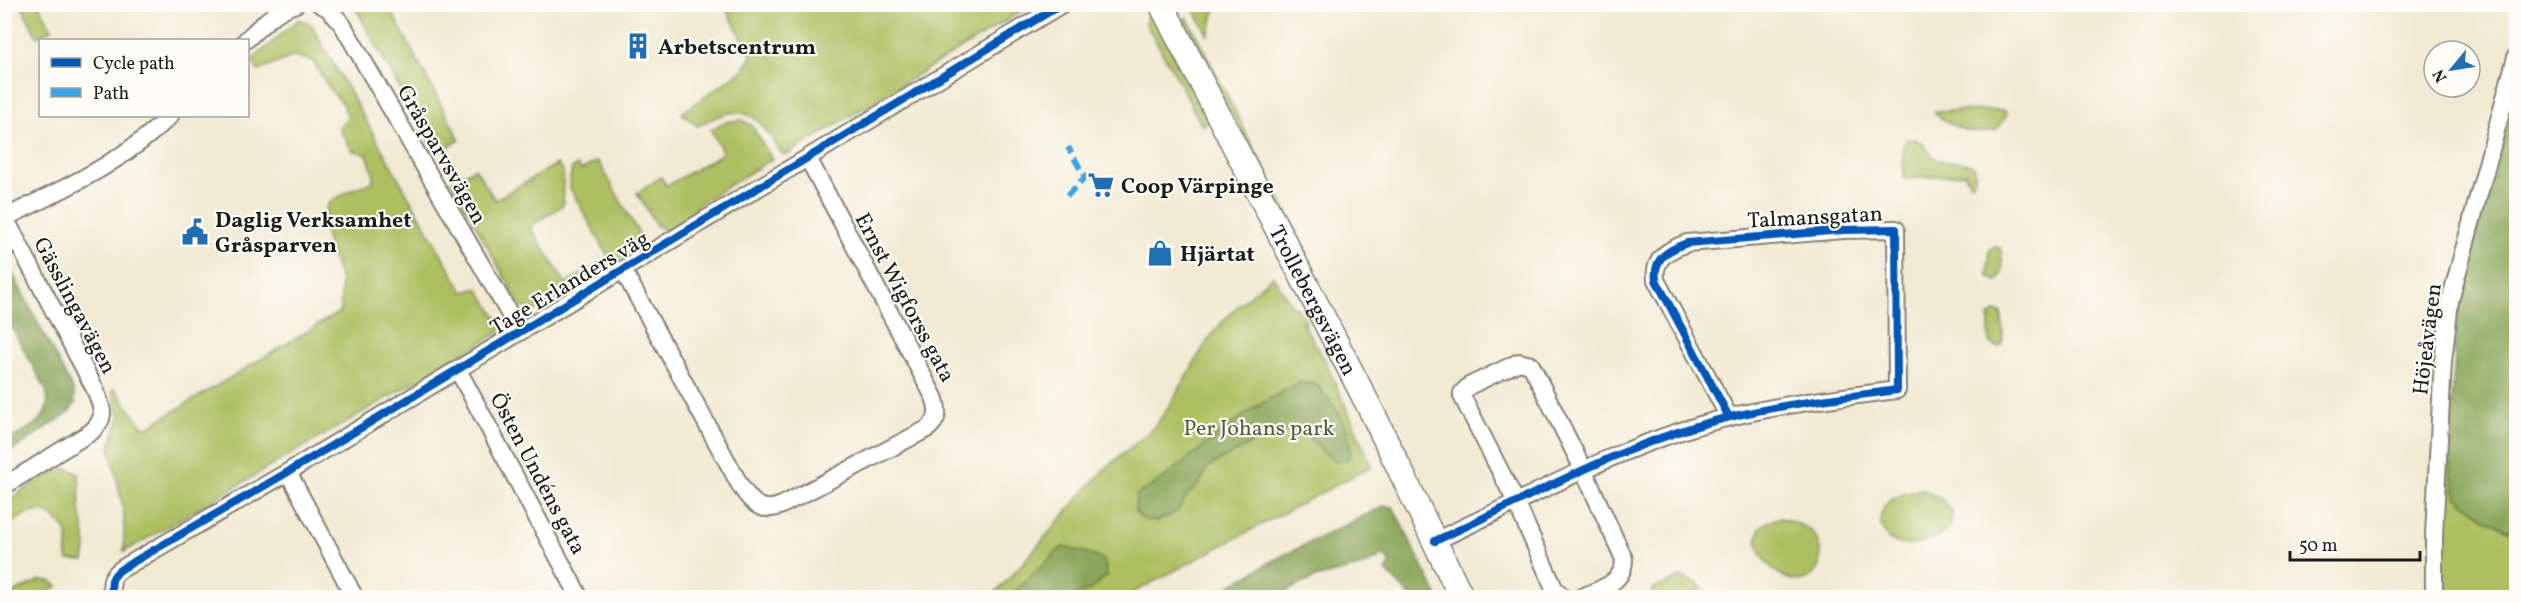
<svg xmlns="http://www.w3.org/2000/svg" width="2521" height="602" viewBox="0 0 2521 602" font-family="Vollkorn,serif">
  <style>
    .green { fill: #aebf62; stroke: #656e3f; stroke-width: 1.5 }
    .forest { fill: #8aa658; stroke: #53613a; stroke-width: 1.5 }
    .lines { fill: none; stroke-linecap: round; stroke-linejoin: round }
    .street-casing { stroke: #878277; stroke-width: 20 }
    .secondary-casing { stroke: #878277; stroke-width: 27 }
    .street { stroke: #fff; stroke-width: 16 }
    .secondary { stroke: #fff; stroke-width: 24 }
    .quiet { stroke: #3da2ea; stroke-width: 6; stroke-dasharray: 12 6; stroke-linecap: butt }
    .cycleway-casing { stroke: #fdfcf7; stroke-width: 11 }
    .cycleway { stroke: #0057b8; stroke-width: 8 }
    .labels { text-anchor: middle; stroke-width: 4.5; stroke-linejoin: round; paint-order: stroke }
    .poi-label { font-size: 22px; font-weight: bold; fill: #1c1c1c; stroke: #fdfcf7; text-anchor: start }
    .street-label { font-size: 22px; fill: #1c1c1c; stroke: #fdfcf7 }
    .park-label { font-size: 22px; fill: #565d38; stroke: #fdfcf7 }
  </style>
  <rect width="100%" height="100%" fill="#fdfcf7"/>
  <filter id="ink" filterUnits="userSpaceOnUse"><feTurbulence type="fractalNoise" baseFrequency=".0167" numOctaves="2"/><feDisplacementMap in="SourceGraphic" scale="12" xChannelSelector="R" yChannelSelector="G"/><feConvolveMatrix kernelMatrix="1 2 1 2 8 2 1 2 1" color-interpolation-filters="sRGB"/></filter>
  <filter id="wash" filterUnits="userSpaceOnUse"><feTurbulence type="fractalNoise" baseFrequency=".008" numOctaves="4" result="noise"/><feDisplacementMap in="SourceGraphic" scale="24" xChannelSelector="R" yChannelSelector="G"/><feGaussianBlur stdDeviation="1.35" result="paint"/><feColorMatrix in="noise" values="0 0 0 0 0 0 0 0 0 0 0 0 0 0 0 0 0 1.4 0 .05"/><feComposite in="paint" operator="in"/></filter>
  <g filter="url(#wash)">
    <rect width="100%" height="100%" fill="#f2e9d2"/>
    <path class="green" d="M28,4l11,1 13,24 -15,8 -15,-30z
      M354,5h34l72,135 -21,12 -5,-1z
      M724,5h308l-244,149h-6c-25,-41 -38,-54 -84,-28l-16,-13 62,-44 8,-12z
      M1191,5h29l-4,2 -8,28z
      M1150,14l9,12 49,97 -6,3 -23,-44 -33,-58v-7z
      M1187,17l111,217 9,18 -4,2 -120,-235z
      M299,19l12,5 152,268 15,-4 22,35v9l-376,220v-39l-14,-67 10,-28 -8,-27 3,-2 27,37 6,1 193,-116v-31l-11,-28 -8,-29 7,-21 26,-14 18,-6v-10l-6,-18 -15,-4 -13,-22 9,-11 -6,-14 -13,-15 -16,-27 -19,-5 -36,15 -6,-11z
      M2004,110l3,5 -11,15c-27,6 -37,-1 -60,-15l-1,-4z
      M742,120l10,6 20,33 -76,47 -1,6 -29,19 -10,-6 -19,-32 24,-16 6,9 56,-33 -12,-23 13,-8z
      M1916,139c11,6 12,14 20,20 12,8 50,-7 37,24l-3,1 -5,-10 -61,5 -1,-33 3,-6z
      M598,161l43,76v9l-101,63 -8,1 -12,-4 -68,-124 23,-14 20,32 62,-36 6,7v34l-33,22 36,57 43,-26 -40,-72 3,-18 6,-3 3,5z
      M1994,246l6,2c2,10 6,25 -3,33l-9,-5 1,-25z
      M1273,276l19,30 4,1 11,15h-5l23,38 47,106 -247,131 -135,1c39,-38 70,-81 107,-121 18,-20 43,-33 61,-55 21,-27 33,-58 53,-86 17,-23 40,-42 62,-60z
      M1995,312l6,1c2,10 3,21 1,31l-4,3 -9,-5v-26z
      M2449,462l8,35 31,23 28,14v63l-78,1 6,-118z
      M67,468l12,6c1,12 0,23 1,34 2,19 9,34 4,53l-16,-1c-3,-8 -1,-12 0,-20 0,-15 -15,-23 -26,-30l-18,5 -19,13v-26l44,-28z
      M1922,489l21,11 9,11c0,4 0,10 -2,14 -9,16 -43,26 -59,15 -5,-3 -9,-10 -10,-15 -4,-26 22,-31 41,-36z
      M1781,518c10,3 22,6 30,13 14,14 14,44 -9,49 -27,7 -73,-54 -21,-62z
      M1681,577l17,7 12,13h-61l5,-9z
      M40,580l10,1 8,5 -18,11h-35z"/>
    <path class="forest" d="M2516,100v434l-28,-14 -31,-23 -8,-34 7,-136 16,-84z
      M4,257l70,135 1,12 -9,11 -61,40v-13c21,-12 50,-23 41,-52l-41,-75z
      M1299,383h16c18,19 41,48 34,76l-12,3 -15,-11 -18,-18 -20,-2 -19,5 -57,31 -9,18 -11,9 -11,18 -19,9 -16,-2 -7,-8 1,-16c38,-20 66,-50 100,-74 20,-15 41,-27 63,-38z
      M1384,506l9,1 45,90h-27l-25,-26 5,-8 -7,-7 -22,10 -47,12 -41,19h-54l7,-10 51,-29z
      M1062,547l23,5 19,8 3,16 -16,13 -18,8h-64z"/>
  </g>
  <g filter="url(#ink)">
    <g class="lines">
      <g class="street-casing">
        <path id="street" d="M320,4l8,4 14,16 178,308
          M246,40c15,-14 29,-30 50,-36
          M623,270l118,217c11,16 20,27 41,18l145,-76c12,-9 12,-19 7,-32l-126,-239
          M458,370l122,228
          M288,472l67,126
          M4,486l87,-54c17,-15 11,-24 4,-43l-90,-171c61,-31 116,-54 165,-102
          M1435,541c96,-44 190,-99 295,-124 54,-13 112,-20 167,-27l-1,-161 -53,1 -156,13c-19,7 -34,15 -31,37l73,137
          M113,598c-3,-15 -3,-22 10,-30l165,-96 774,-468
          M1564,598l-10,-10 -38,-86 -54,-106v-3l7,-7 50,-24 12,3 52,104 41,90c0,25 -25,30 -44,39
          M2434,598v-63l9,-174 7,-60 66,-244"/>
      </g>
      <g class="secondary-casing">
        <g id="secondary">
          <path id="s1" d="M1161,4l212,410 89,184"/>
        </g>
      </g>
      <use href="#street" class="street"/>
      <use href="#secondary" class="secondary"/>
      <path class="quiet" d="M1067,196l18,-19 -17,-30"/>
      <g class="cycleway-casing">
        <path id="cycleway" d="M1435,541c96,-44 190,-99 295,-124 54,-13 112,-20 167,-27l-1,-161 -53,1 -156,13c-19,7 -34,15 -31,37l73,137
          M113,598c-3,-15 -3,-22 10,-30l165,-96 774,-468"/>
      </g>
      <use href="#cycleway" class="cycleway"/>
    </g>
  </g>
  <defs>
    <g id="building-bare" transform="scale(2.07)"><path d="M-4-6H4V6H1V3H-1V6H-4ZM-2.5-4.3h1.7v1.8h-1.7ZM.8-4.3h1.7v1.8H.8ZM-2.5-1h1.7V.8h-1.7ZM.8-1h1.7V.8H.8Z" fill="#1f6fb2" stroke="#fdfcf7" stroke-width="2.5" paint-order="stroke"/></g>
    <g id="supermarket-bare" transform="scale(2.07)"><path d="M-6-5.5h2.5l.6 2H6L4.5 2H-2.5L-4.4-4H-6ZM-1.5 3.2a1.3 1.3 0 1 0 .1 0ZM3 3.2a1.3 1.3 0 1 0 .1 0Z" fill="#1f6fb2" stroke="#fdfcf7" stroke-width="2.5" paint-order="stroke"/></g>
    <g id="civic-bare" transform="scale(2.07)"><path d="M-.6-6.5H3V-4.5H.6V-3L4-1V1h2V6H-6V1h2V-1L-.6-3ZM-1.2 2.5V6h2.4V2.5Z" fill="#1f6fb2" stroke="#fdfcf7" stroke-width="2.5" paint-order="stroke"/></g>
    <g id="shop-bare" transform="scale(2.07)"><path d="M-5-2.5h2.3a2.7 3.5 0 0 1 5.4 0H5L5.5 6h-11ZM-1.5-2.5h3a1.5 2.3 0 0 0-3 0Z" fill="#1f6fb2" stroke="#fdfcf7" stroke-width="2.5" paint-order="stroke"/></g>
  </defs>
  <g fill-rule="evenodd">
    <use href="#building-bare" x="638" y="46"/>
    <use href="#supermarket-bare" x="1101" y="185"/>
    <use href="#civic-bare" x="195" y="232"/>
    <use href="#shop-bare" x="1160" y="253"/>
  </g>
  <g class="labels">
    <g class="poi-label">
      <text x="658" y="54">Arbetscentrum</text>
      <text x="1121" y="193">Coop Värpinge</text>
      <text x="215" y="227">Daglig Verksamhet<tspan x="215" dy="25">Gråsparven</tspan></text>
      <text x="1180" y="261">Hjärtat</text>
    </g>
    <g class="street-label">
      <text transform="translate(443 154) rotate(60)" y="8">Gråsparvsvägen</text>
      <text transform="translate(1815 216) rotate(-3)" y="8">Talmansgatan</text>
      <text transform="translate(569 282) rotate(-31)" y="8">Tage Erlanders väg</text>
      <text transform="translate(906 297) rotate(62)" y="8">Ernst Wigforss gata</text>
      <text dy="8" stroke="none"><textPath href="#s1" startOffset="333">Trollebergsvägen</textPath></text>
      <text transform="translate(76 305) rotate(62)" y="8">Gässlingavägen</text>
      <text transform="translate(2426 339) rotate(-83)" y="8">Höjeåvägen</text>
      <text transform="translate(539 473) rotate(62)" y="8">Östen Undéns gata</text>
    </g>
    <g class="park-label">
      <text x="1259" y="435">Per Johans park</text>
    </g>
  </g>
  <rect width="2521" height="602" fill="none" stroke="#fdfcf7" stroke-width="24"/>
  <rect x="39" y="39" width="210" height="78" fill="#fdfcf7" stroke="#a3a29f" stroke-width="1.5"/>
  <rect x="51" y="58" width="30" height="9" fill="#0057b8" stroke="#a3a29f" stroke-width="1.5"/>
  <text x="93" y="69" font-size="18" fill="#1c1c1c">Cycle path</text>
  <rect x="51" y="88" width="30" height="9" fill="#3da2ea" stroke="#a3a29f" stroke-width="1.5"/>
  <text x="93" y="99" font-size="18" fill="#1c1c1c">Path</text>
  <g transform="translate(2452 69) rotate(240)"><circle r="28" fill="#fdfcf7" stroke="#a3a29f" stroke-width="1.5"/>
  <path d="M0-4.5L10 22L0 15L-10 22Z" fill="#1f6fb2"/>
  <text y="-9" font-size="16" font-weight="bold" text-anchor="middle" fill="#1c1c1c">N</text>
  </g>
  <path d="M2290 551v9h130v-9" fill="none" stroke="#1c1c1c" stroke-width="3"/>
  <text x="2299" y="551" font-size="18" fill="#1c1c1c" stroke="#fdfcf7" stroke-width="4.5" paint-order="stroke">50 m</text>
</svg>
